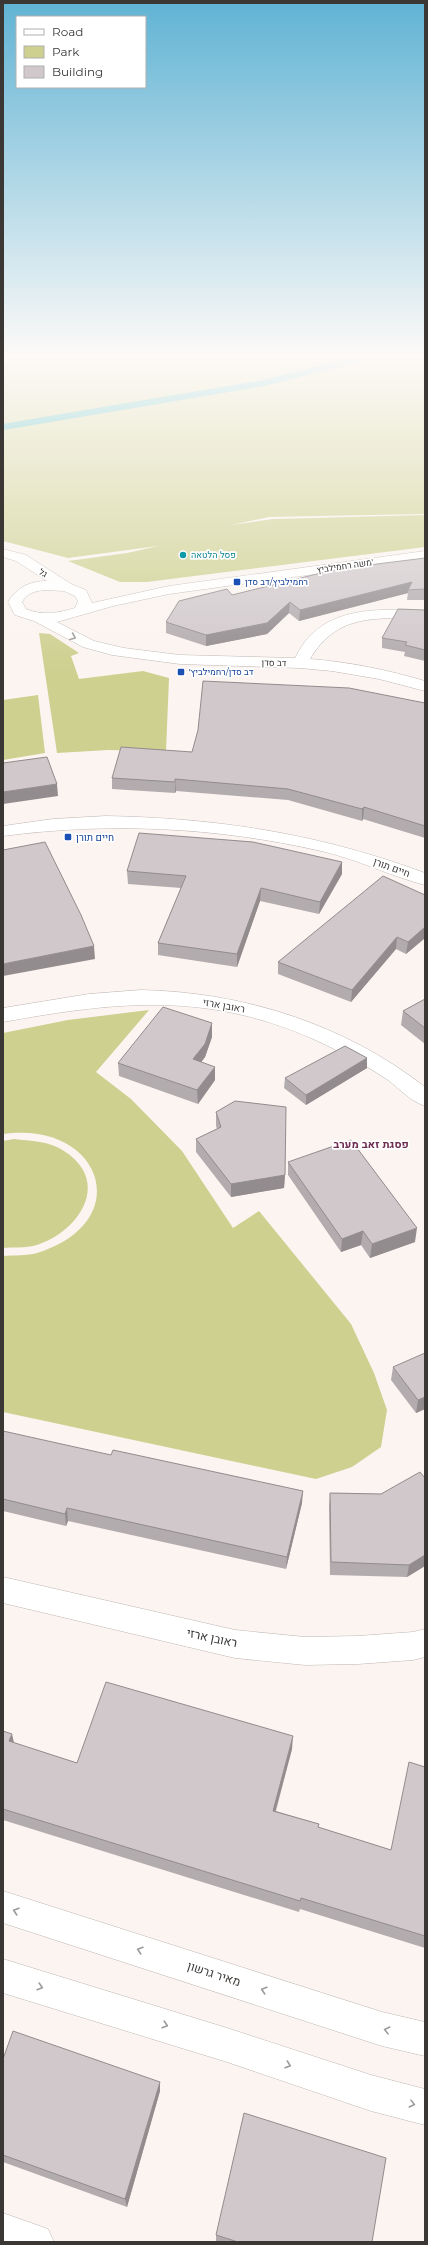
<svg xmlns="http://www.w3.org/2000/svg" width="428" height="2245" viewBox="0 0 428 2245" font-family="Montserrat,Heebo,sans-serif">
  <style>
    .green { fill: #cdd08f }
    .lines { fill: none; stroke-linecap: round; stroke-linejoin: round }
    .stream { stroke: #34b2b7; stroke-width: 6 }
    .minor-casing { stroke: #beb7b3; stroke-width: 1 }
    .minor { fill: #fff; fill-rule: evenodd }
    .wall { fill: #b3acaf }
    .shaded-wall { fill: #928c8e }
    .building { fill: #d0c8cb; stroke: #928c8e }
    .oneway { stroke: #9c9b9a }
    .culture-dot { fill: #0f9aa8; stroke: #fff; stroke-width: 1.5 }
    .transit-dot { fill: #1a4fb4; stroke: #fff; stroke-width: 1.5 }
    .labels { text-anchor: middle; stroke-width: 3.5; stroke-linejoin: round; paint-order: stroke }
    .far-culture-label { font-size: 9px; fill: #0d838f; stroke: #fff; text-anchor: start }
    .far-street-label { font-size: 9px; fill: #3a3735; stroke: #fff }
    .far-transit-label { font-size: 9px; fill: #164399; stroke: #fff; text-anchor: start }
    .transit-label { font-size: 10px; fill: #164399; stroke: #fff; text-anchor: start }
    .street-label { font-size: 10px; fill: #3a3735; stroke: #fff }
    .neighbourhood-label { font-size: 11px; font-weight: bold; fill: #6e2f52; stroke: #fff }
    .near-street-label { font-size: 12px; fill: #3a3735; stroke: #fff }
  </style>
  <rect width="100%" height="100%" fill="#fbf4f0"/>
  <path class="green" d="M3,357h422v157l-156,3 -38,8 42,-6 152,-4v32l-278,35h-27l-52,-21 59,-8 31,-7 -90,12 -65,-17z
    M39,633l11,1 29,19 -8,3 8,23 64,-8 26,7 -3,73 -58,-1 -51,3z
    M38,695l7,58 -42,7v-60z
    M149,1010l-53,62 35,27 51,52 51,77 26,-17 92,113 23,49 13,37 -6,37 -29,20 -36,12 -313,-67v-156c11,-1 24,0 34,-3 101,-32 64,-133 -34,-119v-101l65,-13z
    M14,1139c16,2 36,2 50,12 49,31 14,83 -31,95 -9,2 -20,1 -30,2v-107z"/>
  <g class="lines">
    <path class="stream" d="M3,427l261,-44 101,-26"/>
    <g class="minor-casing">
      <path id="minor" d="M3,549l23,6 45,29 15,6 6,13 77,-17 256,-35v8l-256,35 -56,12 -56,16 37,19 30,7 56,7 115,3c5,-9 10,-18 18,-25 29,-27 76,-24 112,-22v8c-48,-1 -88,-6 -115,40 39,3 78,11 115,22v10l-46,-12 -47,-8 -32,-3 -120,-4 -68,-9 -29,-8 -49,-26 -19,-6 -7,-13c9,-15 22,-21 39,-21l-31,-20 -13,-4zM45,590l19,1 11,5 3,5 -3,7c-17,5 -32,8 -49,1l-4,-7c5,-9 13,-11 23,-12z
        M106,816c112,2 214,18 319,57v12c-35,-9 -68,-26 -104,-34 -105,-24 -211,-29 -318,-15v-10l50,-7z
        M141,990c102,2 203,34 284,97v19c-15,-5 -25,-17 -37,-26 -21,-14 -43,-26 -66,-37 -111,-52 -203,-42 -319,-21v-14l86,-14z
        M3,1577l232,53 70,7 53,-1 55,-4 12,-3v28l-12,3 -55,4 -53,1 -70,-7 -232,-55z
        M3,1891l379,121 43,10v34l-43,-10 -379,-123z
        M3,1959l224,69 144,47 54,14v36l-54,-14 -144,-49 -224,-69z
        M3,2213l45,16 6,13h-51z"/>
    </g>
    <use href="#minor" class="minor"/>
  </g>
  <path class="wall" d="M425,558v42h-18l1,-7 -109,28 -10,-8 -22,21 -61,12 -40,-13v-11l66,-27z
    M425,610v51l-21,-5 1,-4 -23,-4v-10z
    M425,703v135l-62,-19 -1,2 -74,-21 -112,-9 -1,2 -63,-4v-11l80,-26z
    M342,862v12l-23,40 -59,-13 -23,66 -79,-12v-12l23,-55 -53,-4 -1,-13z
    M425,895v43l-19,16 -10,-5 -45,53 -73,-28v-12z
    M425,999v45l-24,-19 2,-14z
    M212,1037l-7,20 -4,5 14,5v13l-17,24 -79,-28 -1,-13z
    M367,1058v10l-61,37 -22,-17 1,-10z
    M216,1112l69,63 -1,13 -53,9 -35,-45v-13l21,-10 -1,-3z
    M288,1162l127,80 -45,16 -9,-13 -20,7 -53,-77z
    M393,1367l32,42 -9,4 -25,-33z
    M3,1431l299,72 -16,66 -218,-48 -2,5 -63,-15z
    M425,1478v88l-18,11 -77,-2 -1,-69 1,-13 51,1z
    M3,1731l11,12 63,20 215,-14 -16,62 43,13 -1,3 73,23 34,-83v181l-125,-39 -1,3 -296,-92z
    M3,2059l157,23v9l-33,116 -124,-45z
    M216,2235l156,7h-156z"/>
  <path class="shaded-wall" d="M412,582l-4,8v3l-109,28 1,-11z
    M290,602l-1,11 -22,21 -61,12v-11z
    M175,779l1,12 -1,2z
    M57,784l1,12 -55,8v-12z
    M364,807l-1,12 -1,2v-12z
    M342,862v12l-23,40 1,-12z
    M261,888l-1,13 -23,66v-13z
    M425,927v11l-19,16 2,-12z
    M397,937l-1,12 -45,53 1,-12z
    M94,946l1,13 -92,17v-12z
    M212,1023v14l-7,20 -11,15 -1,-13z
    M367,1058v10l-61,37v-10z
    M215,1067v13l-17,24 -1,-14z
    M285,1175l-1,13 -53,9v-13z
    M417,1228l-2,14 -45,16 2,-14z
    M363,1231l-2,14 -20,7 1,-13z
    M425,1397v12l-9,4 2,-13z
    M303,1491l-1,12 -16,66 1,-12z
    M67,1508l1,13 -2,5 -1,-12z
    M425,1555v11l-18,11 2,-12z
    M12,1734l3,13 -6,-6z
    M293,1736l-1,13 -20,74 1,-12z
    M160,2082v9l-33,116 -2,-8z"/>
  <path class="building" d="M425,558v31l-17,1 4,-8 -112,28 -10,-8 -23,21 -61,12 -40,-13 13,-21 48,-12 5,6 105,-26z
    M398,609l27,1v40l-20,-5 2,-3 -25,-4z
    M203,681l146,7 76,15v123l-61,-19 -2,2 -74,-20 -113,-10v3l-63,-4 9,-31 71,5 6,-22z
    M47,757l10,27 -54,8v-29z
    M139,833l114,9 89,20 -22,40 -59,-14 -24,66 -79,-11 28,-67 -59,-5z
    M45,842l36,73 13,31 -91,18v-114z
    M383,876l42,19v32l-17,15 -11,-5 -45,53 -74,-28z
    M425,999v29l-22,-17z
    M163,1007l49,16 -7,21 -12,15 22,8 -18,23 -79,-27z
    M345,1046l22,12 -61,37 -21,-17z
    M235,1101l51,6 -1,68 -54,9 -35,-45 25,-12 -5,-15z
    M351,1140l66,88 -45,16 -9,-13 -21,8 -54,-77z
    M425,1353v44l-7,3 -25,-33z
    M3,1431l108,24 2,-5 190,41 -16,66 -220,-49 -2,6 -62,-15z
    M420,1472l5,6v77l-16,10 -78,-3 -1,-69 51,1z
    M106,1682l187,54 -20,75 46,13 -1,3 73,23 18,-88 16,5v169l-124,-38 -1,3 -297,-92v-78l9,3 -3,7 68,22z
    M13,2031l147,51 -35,117 -122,-44v-96z
    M244,2113l142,45 -14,84h-134l-22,-7z"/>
  <defs><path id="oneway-chevron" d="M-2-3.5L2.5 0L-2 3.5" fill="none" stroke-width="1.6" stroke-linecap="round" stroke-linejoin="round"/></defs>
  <g class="oneway">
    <use href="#oneway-chevron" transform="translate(73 637) rotate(23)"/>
    <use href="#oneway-chevron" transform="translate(16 1911) rotate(-162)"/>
    <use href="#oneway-chevron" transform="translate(140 1950) rotate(-162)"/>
    <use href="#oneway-chevron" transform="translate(40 1987) rotate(17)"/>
    <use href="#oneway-chevron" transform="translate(264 1990) rotate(-162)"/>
    <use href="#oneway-chevron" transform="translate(165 2025) rotate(17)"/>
    <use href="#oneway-chevron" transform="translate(387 2030) rotate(-166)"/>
    <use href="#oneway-chevron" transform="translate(288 2065) rotate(19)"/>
    <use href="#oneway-chevron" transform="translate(412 2104) rotate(14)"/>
  </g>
  <linearGradient id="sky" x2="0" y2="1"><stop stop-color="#60b3d4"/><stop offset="0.53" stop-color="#fdfaf8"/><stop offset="1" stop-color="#fdfaf8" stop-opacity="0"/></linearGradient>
  <rect width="428" height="671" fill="url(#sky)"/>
  <circle class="culture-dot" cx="183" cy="555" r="4"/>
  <g class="transit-dot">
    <rect x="233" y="578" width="8" height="8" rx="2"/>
    <rect x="177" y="668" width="8" height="8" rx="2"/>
    <rect x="64" y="833" width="8" height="8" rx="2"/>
  </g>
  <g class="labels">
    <g class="far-culture-label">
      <text x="191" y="558">פסל הלטאה</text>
    </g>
    <g class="far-street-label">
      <text transform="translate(345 566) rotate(-8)" y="3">משה רחמילביץ'</text>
      <text transform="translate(43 573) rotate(32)" y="3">גל</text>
      <text transform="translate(274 663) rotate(1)" y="3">דב סדן</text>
    </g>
    <g class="far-transit-label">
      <text x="245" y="585">רחמילביץ/דב סדן</text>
      <text x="189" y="675">דב סדן/רחמילביץ׳</text>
    </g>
    <g class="transit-label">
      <text x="76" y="841">חיים תורן</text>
    </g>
    <g class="street-label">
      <text transform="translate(392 867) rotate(20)" y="4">חיים תורן</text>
      <text transform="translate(224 1005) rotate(10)" y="4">ראובן ארזי</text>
    </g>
    <g class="neighbourhood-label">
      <text x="371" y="1148">פסגת זאב מערב</text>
    </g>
    <g class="near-street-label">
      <text transform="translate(212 1638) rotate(12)" y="4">ראובן ארזי</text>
      <text transform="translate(214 1974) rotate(18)" y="4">מאיר גרשון</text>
    </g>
  </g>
  <rect width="428" height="2245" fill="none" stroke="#3a3735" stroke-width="8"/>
  <rect x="16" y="16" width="130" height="72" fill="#ffffff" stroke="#b0afae"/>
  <rect x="24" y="29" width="20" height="6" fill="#ffffff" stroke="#b0afae"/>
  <text x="52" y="36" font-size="12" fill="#3a3735">Road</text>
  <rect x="24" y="46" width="20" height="12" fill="#cdd08f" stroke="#b0afae"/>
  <text x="52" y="56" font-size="12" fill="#3a3735">Park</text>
  <rect x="24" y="66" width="20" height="12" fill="#d0c8cb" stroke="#b0afae"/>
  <text x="52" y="76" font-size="12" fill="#3a3735">Building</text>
</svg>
